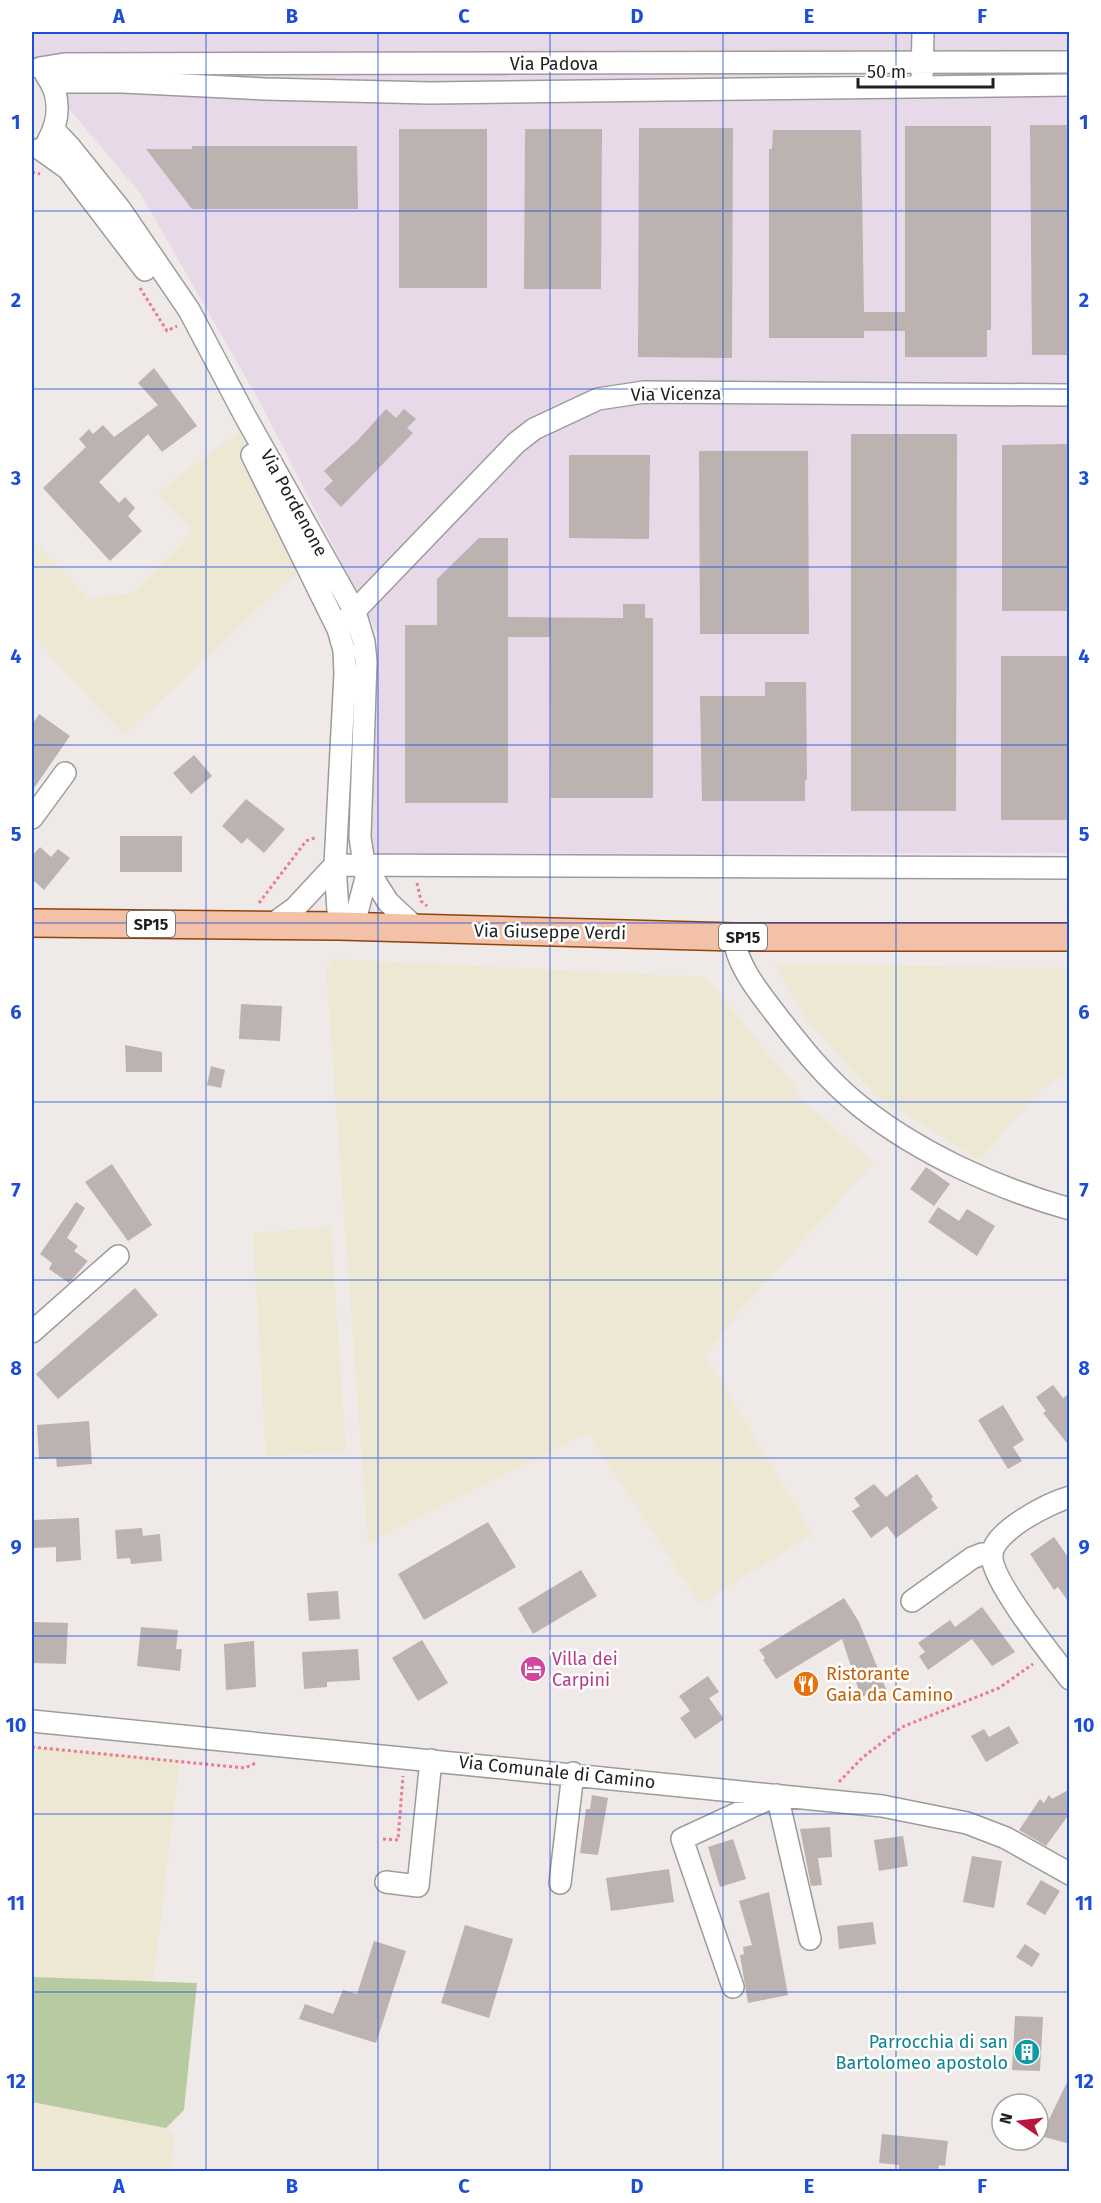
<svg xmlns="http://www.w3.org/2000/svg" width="1101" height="2203" viewBox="0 0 1101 2203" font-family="'Fira Sans',sans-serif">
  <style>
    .industrial { fill: #e7d9e7 }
    .farmland { fill: #ece8d4 }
    .forest { fill: #b7caa0 }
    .building { fill: #bcb2b0 }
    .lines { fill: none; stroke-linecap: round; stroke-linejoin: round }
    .minor-casing { stroke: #9c9c9c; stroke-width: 24 }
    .major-casing { stroke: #8c440f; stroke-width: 30 }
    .path { stroke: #ec7b8b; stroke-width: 3; stroke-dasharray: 3 3; stroke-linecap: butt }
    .minor { stroke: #fff; stroke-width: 21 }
    .major { stroke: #f3c0a8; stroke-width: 27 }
    .grid { fill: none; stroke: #1d4ed8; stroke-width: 1.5; stroke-opacity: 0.55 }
    .labels { text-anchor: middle; stroke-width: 5; stroke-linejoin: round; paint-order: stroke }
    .shield { fill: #fff; stroke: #626262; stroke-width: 1.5 }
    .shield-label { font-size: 16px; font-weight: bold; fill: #1f1f1f }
    .street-label { font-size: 18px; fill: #1f1f1f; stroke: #fff }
    .hotel-label { font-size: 18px; fill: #b23c85; stroke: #fff; text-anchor: start }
    .food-label { font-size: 18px; fill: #c56008; stroke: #fff; text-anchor: start }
    .culture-label { font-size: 18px; fill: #0d838f; stroke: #fff; text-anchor: end }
    .neatline { fill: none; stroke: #1d4ed8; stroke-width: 2 }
    .grid-label { font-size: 20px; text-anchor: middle; font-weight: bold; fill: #1d4ed8 }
  </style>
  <rect width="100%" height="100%" fill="#efeae7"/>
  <path class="industrial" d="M32,32h1037v821l-699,1 8,-220 -117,-230 -121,-211 -108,-128z"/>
  <path class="farmland" d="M240,431l66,133 -182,171 -92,-100v-96l57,59 44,-5 45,-45 14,-18 -35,-37z
    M333,959l372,18 90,109 3,11 76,65 -136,151 -32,43 107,178 -113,70 -112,-171 -220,110 -42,-573z
    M774,964l295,4v105l-27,16 -63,71 -103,-64 -70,-77z
    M331,1227l15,225 -80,4 -13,-223z
    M32,1747l148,14 -27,221 -121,-5z
    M32,2102l134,26 9,11 -4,32h-139z"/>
  <path class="forest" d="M32,1977l165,6 -13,127 -18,18 -134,-26z"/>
  <path class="building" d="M1030,125h40v230h-38z
    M905,126h86v204h-4v27h-82v-26h-41v7h-95v-189h3l1,-19h88l3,182h41z
    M639,128h94l-1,230 -94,-1z
    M399,129h88v159h-88z
    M525,129h77l-1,160h-77z
    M192,146h165l1,63h-166l-46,-60h46z
    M154,368l43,58 -35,26 -14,-18 -49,48 20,21 6,-6 10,11 -7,8 14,15 -32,30 -67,-73 43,-41 -7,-8 10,-10 4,5 10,-9 11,12 44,-32 -20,-22z
    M386,409l10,9 8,-9 12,10 -9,9 6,5 -72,74 -17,-18 9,-8 -9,-10 34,-31z
    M851,434h106l-1,377h-105z
    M1070,444v167h-68v-166z
    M699,451h109l1,183h-109z
    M569,455h81l-1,84 -80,-1z
    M479,538h29v79l115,1v-14h22v14h8v180h-102l-1,-161h-42v166h-103v-178h32v-46z
    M1001,656h69v164h-69z
    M765,682h41l1,98h-2v21h-103l-2,-105h65z
    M39,714l31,22 -38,55v-66z
    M194,755l18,21 -21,18 -18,-21z
    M246,799l39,30 -21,24 -17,-15 -5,6 -20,-18z
    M120,836h62v36h-62z
    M40,847l11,10 7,-8 12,9 -26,32 -12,-11v-23z
    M241,1004l41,2 -2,35 -41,-2z
    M125,1045l37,7v20h-36z
    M211,1066l14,4 -4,18 -14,-3z
    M112,1164l40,61 -24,16 -43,-59z
    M926,1167l24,17 -16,22 -24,-17z
    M76,1202l9,6 -18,30 11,8 -4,5 14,10 -19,22 -20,-14 3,-6 -12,-9z
    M938,1207l21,14 8,-12 28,17 -18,30 -49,-34z
    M135,1288l23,27 -100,84 -22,-25z
    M1053,1385l10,13 7,-5v54l-27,-34 3,-2 -10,-14z
    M1003,1405l21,35 -11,7 9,14 -14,8 -30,-49z
    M89,1421l3,43 -35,3 -1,-9 -17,1 -2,-34z
    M917,1474l16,23 -2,2 7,9 -42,30 -9,-12 -16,12 -19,-27 8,-5 -6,-8 20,-14 12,13z
    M79,1518l2,42 -25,2v-15l-24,1v-28z
    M488,1522l28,45 -92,53 -26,-46z
    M142,1528l1,8 17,-2 2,27 -31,3 -1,-6 -13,1 -2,-29z
    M1054,1537l16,23v44l-12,-17 -4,3 -24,-36z
    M581,1570l16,26 -64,38 -15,-26z
    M338,1591l2,28 -31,2 -2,-28z
    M844,1598l15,24 27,67 -25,8 -19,-58 -66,40 -13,-19 2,-2 -6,-8z
    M982,1607l33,45 -23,14 -20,-27 -44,31 -9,-14 6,-4 -7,-9 32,-23 5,7z
    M34,1622l34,1 -2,41 -34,-1z
    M141,1627l37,3 -2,19h6l-2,22 -43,-5z
    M422,1640l26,43 -30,18 -26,-43z
    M254,1641l2,46 -30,3 -2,-46z
    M358,1649l2,31 -33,2v5l-23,2 -2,-37z
    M708,1676l11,16 -10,6 15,21 -29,20 -15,-21 10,-7 -11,-15z
    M1009,1726l10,17 -33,19 -15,-26 13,-7 5,8z
    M1070,1789v24l-24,33 -27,-16 21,-31 4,4 5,-8 3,4z
    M592,1795l16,3 -10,57 -18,-2 6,-44h4z
    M830,1827l2,30 -14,1 4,27 -11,1 -11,-57z
    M903,1836l5,30 -29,5 -5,-31z
    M733,1839l13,40 -26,8 -12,-40z
    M972,1856l30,5 -8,47 -31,-6z
    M669,1869l5,33 -63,9 -5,-33z
    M1041,1880l19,11 -15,24 -19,-11z
    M769,1892l19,103 -40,8 -8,-48 4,-1 -1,-7 9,-2 -13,-44z
    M873,1922l3,22 -37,5 -2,-23z
    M465,1925l48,14 -24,79 -48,-15z
    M374,1941l32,10 -30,92 -77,-24 6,-15 28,10 10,-24 14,4z
    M1025,1944l15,10 -8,13 -16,-10z
    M1015,2016l28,1 -3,54 -28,-1z
    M1070,2076v68l-29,-8z
    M882,2134l66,7 -3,25 -6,-1 -1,7h-30l-9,-2v-5l-20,-2z"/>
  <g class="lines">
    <g class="minor-casing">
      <path id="minor" d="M40,68l24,-4 1006,-2
        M46,75c15,20 14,44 2,66
        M922,78l1,-46
        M53,86l12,-4h58l142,7 165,4 640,-8
        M54,130l16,17 50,62 69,101 56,106 110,196 9,30 2,19 -6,176 6,41 -13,50
        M40,149l28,20 77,101
        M252,455l86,174 6,21 1,24 -10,191 4,61
        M345,621l171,-178 18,-14 64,-30 46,-7 426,3
        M32,818l33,-45
        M335,865l735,3
        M366,867l22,35 29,27
        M270,926l25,-18 40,-43
        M734,937c2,27 24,54 40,75 26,34 53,68 87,95 60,47 135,81 209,102
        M32,1332l86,-76
        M1070,1497c-21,6 -77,34 -78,58 -2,24 61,102 78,124
        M912,1601l60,-43 10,-4h9
        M32,1721l850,85 85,17 39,15 64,36
        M386,1882l32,4 13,-126
        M560,1883l13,-110
        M733,1987l-51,-148 95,-44 33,144"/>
    </g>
    <g class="major-casing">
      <path id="major" d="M32,923l307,3 395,11h336"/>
    </g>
    <path class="path" d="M32,172l8,2
      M140,288l27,43 10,-5
      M417,883l4,18 6,5
      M259,903l47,-62 11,-4
      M32,1747l213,21 11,-5
      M839,1782l23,-24 40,-31 97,-39 34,-24
      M383,1839l15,1 5,-64"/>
    <use href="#minor" class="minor"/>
    <use href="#major" class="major"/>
  </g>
  <path class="grid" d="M206,32v2140M378,32v2140M550,32v2140M723,32v2140M896,32v2140M32,211h1038M32,389h1038M32,567h1038M32,745h1038M32,923h1038M32,1102h1038M32,1280h1038M32,1458h1038M32,1636h1038M32,1814h1038M32,1992h1038"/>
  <defs>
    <g id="hotel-disc" transform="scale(1.35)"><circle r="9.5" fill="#d1479c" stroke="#fff"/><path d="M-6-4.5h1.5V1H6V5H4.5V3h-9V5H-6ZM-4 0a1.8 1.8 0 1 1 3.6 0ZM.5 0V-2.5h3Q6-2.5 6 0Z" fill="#fff"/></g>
    <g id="restaurant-disc" transform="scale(1.35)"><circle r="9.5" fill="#e8710a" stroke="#fff"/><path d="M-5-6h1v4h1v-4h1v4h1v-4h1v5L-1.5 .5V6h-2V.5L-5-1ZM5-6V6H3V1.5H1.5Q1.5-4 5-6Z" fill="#fff"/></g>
    <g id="building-disc" transform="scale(1.35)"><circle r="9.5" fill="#0f9aa8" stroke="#fff"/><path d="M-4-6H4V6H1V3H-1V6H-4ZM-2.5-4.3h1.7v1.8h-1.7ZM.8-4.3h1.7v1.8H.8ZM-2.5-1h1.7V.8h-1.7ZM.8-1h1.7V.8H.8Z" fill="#fff"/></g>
  </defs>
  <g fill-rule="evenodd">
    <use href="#hotel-disc" x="533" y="1669"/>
    <use href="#restaurant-disc" x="806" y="1684"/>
    <use href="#building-disc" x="1027" y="2052"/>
  </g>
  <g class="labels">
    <g class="shield">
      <rect x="127" y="911" width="48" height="26" rx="4.5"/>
      <rect x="719" y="924" width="48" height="26" rx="4.5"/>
    </g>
    <g class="shield-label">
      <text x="151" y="930">SP15</text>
      <text x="743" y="943">SP15</text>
    </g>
    <g class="street-label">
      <text x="554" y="70">Via Padova</text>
      <text transform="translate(676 394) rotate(-1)" y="6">Via Vicenza</text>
      <text transform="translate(294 503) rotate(61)" y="6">Via Pordenone</text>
      <text transform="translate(550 932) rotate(1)" y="6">Via Giuseppe Verdi</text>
      <text transform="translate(557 1772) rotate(6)" y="6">Via Comunale di Camino</text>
    </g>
    <g class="hotel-label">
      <text x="552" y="1665">Villa dei<tspan x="552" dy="21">Carpini</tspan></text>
    </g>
    <g class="food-label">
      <text x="826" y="1680">Ristorante<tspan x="826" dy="21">Gaia da Camino</tspan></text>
    </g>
    <g class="culture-label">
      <text x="1008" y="2048">Parrocchia di san<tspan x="1008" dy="21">Bartolomeo apostolo</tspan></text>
    </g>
  </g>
  <rect width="1101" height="2203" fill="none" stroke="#ffffff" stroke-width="66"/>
  <g transform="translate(1020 2122) rotate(284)"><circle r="28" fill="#ffffff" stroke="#a5a5a5" stroke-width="1.5"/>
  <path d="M0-4.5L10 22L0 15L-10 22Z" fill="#ba153d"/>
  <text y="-9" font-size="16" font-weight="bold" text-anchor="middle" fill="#1f1f1f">N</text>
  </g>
  <path d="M858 78v9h135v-9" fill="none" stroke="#1f1f1f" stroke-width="3"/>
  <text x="867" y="78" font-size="18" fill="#1f1f1f" stroke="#ffffff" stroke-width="4.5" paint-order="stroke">50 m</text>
  <rect x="33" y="33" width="1035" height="2137" class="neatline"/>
  <g class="grid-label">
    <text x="119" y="23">A</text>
    <text x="292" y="23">B</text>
    <text x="464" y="23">C</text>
    <text x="637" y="23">D</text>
    <text x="809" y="23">E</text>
    <text x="982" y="23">F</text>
    <text x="16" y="129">1</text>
    <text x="1084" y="129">1</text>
    <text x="16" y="307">2</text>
    <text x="1084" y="307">2</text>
    <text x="16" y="485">3</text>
    <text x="1084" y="485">3</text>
    <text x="16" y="663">4</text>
    <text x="1084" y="663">4</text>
    <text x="16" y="841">5</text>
    <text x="1084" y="841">5</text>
    <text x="16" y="1019">6</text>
    <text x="1084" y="1019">6</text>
    <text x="16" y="1197">7</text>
    <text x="1084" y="1197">7</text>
    <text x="16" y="1375">8</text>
    <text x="1084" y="1375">8</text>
    <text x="16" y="1554">9</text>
    <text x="1084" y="1554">9</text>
    <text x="16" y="1732">10</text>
    <text x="1084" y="1732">10</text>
    <text x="16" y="1910">11</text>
    <text x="1084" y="1910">11</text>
    <text x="16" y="2088">12</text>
    <text x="1084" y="2088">12</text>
    <text x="119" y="2193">A</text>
    <text x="292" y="2193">B</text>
    <text x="464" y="2193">C</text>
    <text x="637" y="2193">D</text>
    <text x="809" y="2193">E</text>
    <text x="982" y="2193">F</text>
  </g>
</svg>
